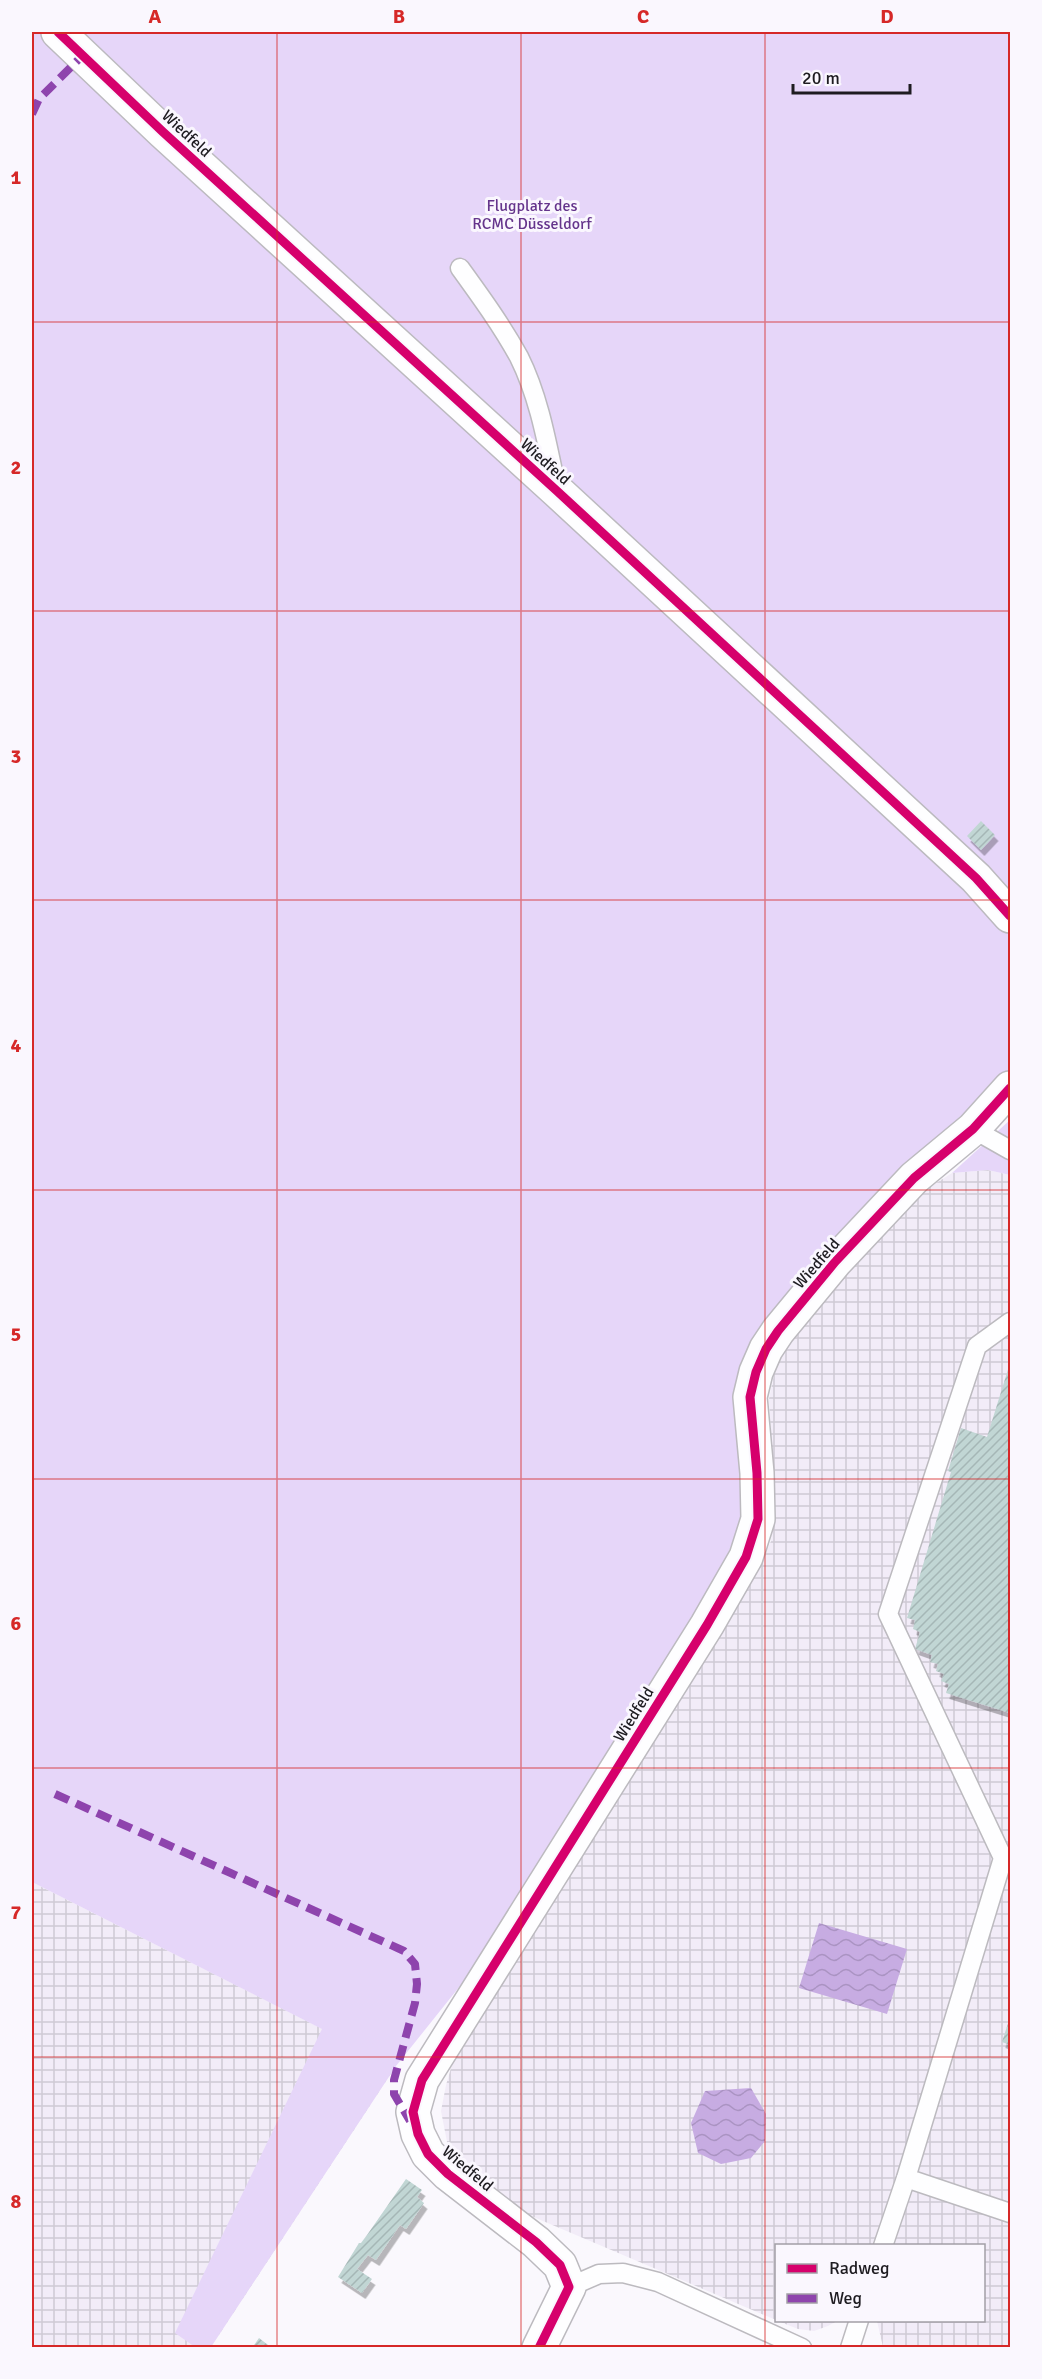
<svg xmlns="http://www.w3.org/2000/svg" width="1042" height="2379" viewBox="0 0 1042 2379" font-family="Signika,sans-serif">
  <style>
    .industrial { fill: url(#industrial-grid) }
    .green { fill: #e6d6f9 }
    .water { fill: url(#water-waves) }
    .building { fill: url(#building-hatch); filter: url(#shadow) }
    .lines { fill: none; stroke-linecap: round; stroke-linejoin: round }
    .service-casing { stroke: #bcbabf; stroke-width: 21 }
    .minor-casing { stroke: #bcbabf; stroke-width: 36 }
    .service { stroke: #fefeff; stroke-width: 18 }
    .minor { stroke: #fefeff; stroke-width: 33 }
    .quiet { stroke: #8e44ad; stroke-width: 8; stroke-dasharray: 15 8; stroke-linecap: butt }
    .cycleway-casing { stroke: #faf7fe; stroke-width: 13 }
    .cycleway { stroke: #d6006c; stroke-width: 9 }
    .grid { fill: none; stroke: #d62828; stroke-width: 1.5; stroke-opacity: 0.55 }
    .labels { text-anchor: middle; stroke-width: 6; stroke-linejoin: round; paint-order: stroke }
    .street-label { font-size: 16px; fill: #1e1c21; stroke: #faf7fe }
    .park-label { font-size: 16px; fill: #65358c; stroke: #faf7fe }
    .neatline { fill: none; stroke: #d62828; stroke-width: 2 }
    .grid-label { font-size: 20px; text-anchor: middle; font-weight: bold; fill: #d62828 }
  </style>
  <defs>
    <pattern id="industrial-grid" width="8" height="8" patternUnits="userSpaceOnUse" patternTransform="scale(1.5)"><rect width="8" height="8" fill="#f2ecf8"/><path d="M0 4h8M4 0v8" fill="none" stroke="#cfcad4"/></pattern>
    <pattern id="water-waves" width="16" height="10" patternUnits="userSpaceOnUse" patternTransform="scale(1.5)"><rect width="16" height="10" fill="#c7ace2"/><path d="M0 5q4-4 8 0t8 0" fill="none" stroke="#aa93c2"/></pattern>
    <pattern id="building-hatch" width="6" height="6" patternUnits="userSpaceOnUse" patternTransform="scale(1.5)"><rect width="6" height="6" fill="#c1d6d4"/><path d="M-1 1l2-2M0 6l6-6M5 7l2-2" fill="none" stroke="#a5b7b6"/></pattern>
    <filter id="shadow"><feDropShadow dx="3.5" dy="6" stdDeviation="0" flood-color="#0004"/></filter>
  </defs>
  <rect width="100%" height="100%" fill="#faf8fd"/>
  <path class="industrial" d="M988,1170l22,5v1172h-127l-6,-26 107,-1v-74h-208v74l-266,-113 -49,-40 -14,-25 -6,-31 5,-26 12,-41 272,-432 26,-37 15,-34 4,-34 -6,-108 6,-30 10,-24 132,-150 35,-22z
    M32,1882l364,184 -185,281h-179z
    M778,2321h59l-9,5 -14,5 -16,-2z"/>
  <path class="green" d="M32,32h12l930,854 36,47v139l-106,103 -166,241 3,106 -40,97 -233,357 -72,90 -185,281h-16l-20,-14 147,-304 -290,-147z
    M66,32h944v876z
    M1010,1120v55l-22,-5 -36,3z"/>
  <path class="water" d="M819,1923l88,26 -20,65 -88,-26z
    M751,2088l15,26 -1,27 -14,17 -30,6 -23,-11 -7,-30 14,-32z"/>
  <path class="building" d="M981,821l14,14 -14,15 -14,-14z
    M1010,1363v350l-64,-20 3,-9 -8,-3 3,-7 -8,-3 2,-7 -8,-2 2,-7 -17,-6 5,-17 -7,-3 2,-9 -8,-2 44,-146 -3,-1 13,-43 26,9z
    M1010,2017v28l-8,-3z
    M406,2179l16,11 -5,7 7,6 -18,26 -6,-4 -24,35 -8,-5 -11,14 15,10 -10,14 -24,-16 21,-34h2l6,-8z
    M259,2338l13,10h-20z"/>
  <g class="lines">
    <g class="service-casing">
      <path id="service" d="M460,268c21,29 42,58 59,89 20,40 28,86 37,129
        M973,1129l37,21
        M906,2178l104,35
        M883,2246l23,-68 97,-320 -115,-244 89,-268 33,-24
        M569,2287l30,-13 24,-1 35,9 144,66
        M850,2348l9,-28"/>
    </g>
    <g class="minor-casing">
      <path id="minor" d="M58,32l105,100 394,359 419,387 34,38
        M539,2348l30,-61 -9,-22 -24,-23 -88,-68 -20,-20 -10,-20 -5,-22 9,-32 285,-455 39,-68 12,-38 -1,-46 -7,-76 6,-25 10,-23 12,-18 57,-69 79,-84 59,-49 37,-41"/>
    </g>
    <use href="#service" class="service"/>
    <use href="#minor" class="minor"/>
    <path class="quiet" d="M32,114l7,-15 44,-44
      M55,1794l349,157 11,13 2,20 -2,19 -21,77v14l16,27"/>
    <g class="cycleway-casing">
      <path id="cycleway" d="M58,32l105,100 394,359 419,387 34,38
        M539,2348l30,-61 -9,-22 -24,-23 -88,-68 -20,-20 -10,-20 -5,-22 9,-32 285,-455 39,-68 12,-38 -1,-46 -7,-76 6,-25 10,-23 12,-18 57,-69 79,-84 59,-49 37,-41"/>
    </g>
    <use href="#cycleway" class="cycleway"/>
  </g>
  <path class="grid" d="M277,32v2316M521,32v2316M765,32v2316M32,322h978M32,611h978M32,900h978M32,1190h978M32,1479h978M32,1768h978M32,2057h978"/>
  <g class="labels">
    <g class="street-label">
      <text transform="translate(187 133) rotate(43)" y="6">Wiedfeld</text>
      <text transform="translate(546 461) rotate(42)" y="6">Wiedfeld</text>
      <text transform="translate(816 1263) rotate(-49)" y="6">Wiedfeld</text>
      <text transform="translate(633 1714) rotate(-58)" y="6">Wiedfeld</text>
      <text transform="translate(468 2168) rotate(40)" y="6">Wiedfeld</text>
    </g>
    <g class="park-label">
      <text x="532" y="211">Flugplatz des<tspan x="532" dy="18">RCMC Düsseldorf</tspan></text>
    </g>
  </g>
  <rect width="1042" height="2379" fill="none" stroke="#faf7fe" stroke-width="66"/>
  <rect x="775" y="2244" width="210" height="78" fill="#faf7fe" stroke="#a29fa6" stroke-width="1.5"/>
  <rect x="787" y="2264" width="30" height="9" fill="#d6006c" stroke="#a29fa6" stroke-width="1.5"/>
  <text x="829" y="2274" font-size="18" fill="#1e1c21">Radweg</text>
  <rect x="787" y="2294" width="30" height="9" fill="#8e44ad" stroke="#a29fa6" stroke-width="1.5"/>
  <text x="829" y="2304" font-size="18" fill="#1e1c21">Weg</text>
  <path d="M793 84v9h117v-9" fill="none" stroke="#1e1c21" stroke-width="3"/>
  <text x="802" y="84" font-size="18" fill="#1e1c21" stroke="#faf7fe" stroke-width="4.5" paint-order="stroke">20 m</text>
  <rect x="33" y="33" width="976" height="2313" class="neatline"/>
  <g class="grid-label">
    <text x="155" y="23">A</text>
    <text x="399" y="23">B</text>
    <text x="643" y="23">C</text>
    <text x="887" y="23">D</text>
    <text x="16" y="184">1</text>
    <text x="16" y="474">2</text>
    <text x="16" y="763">3</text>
    <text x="16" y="1052">4</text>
    <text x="16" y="1341">5</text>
    <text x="16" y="1630">6</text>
    <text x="16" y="1919">7</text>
    <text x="16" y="2208">8</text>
  </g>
</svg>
